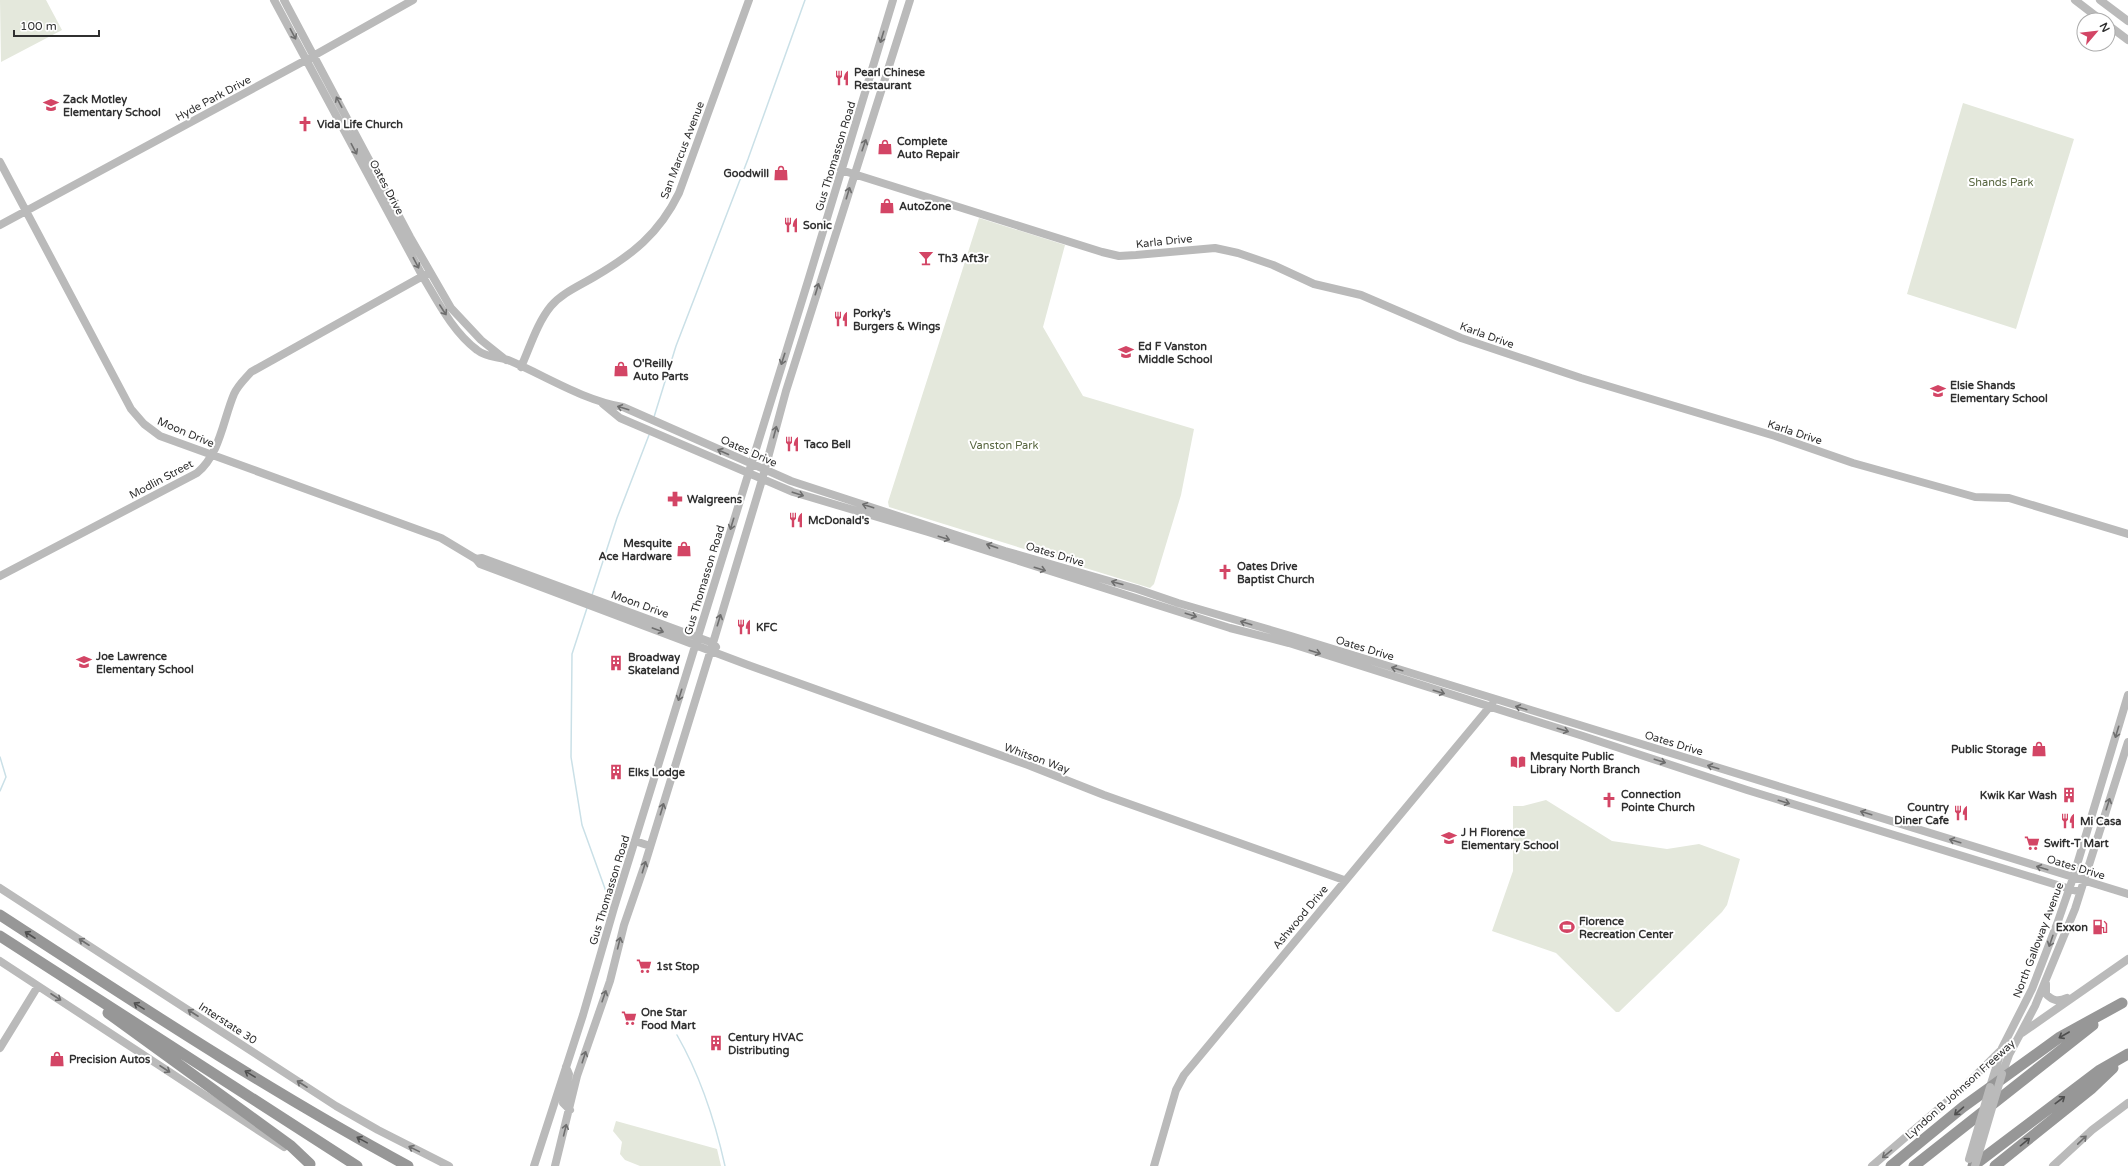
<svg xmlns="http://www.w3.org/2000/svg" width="2128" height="1166" viewBox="0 0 2128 1166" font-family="'Varela Round',sans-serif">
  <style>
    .green { fill: #e4e8dc }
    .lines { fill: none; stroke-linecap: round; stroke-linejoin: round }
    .stream { stroke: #cae0e7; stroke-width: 1.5 }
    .secondary { stroke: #bababa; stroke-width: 8 }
    .highway { stroke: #979797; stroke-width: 11 }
    .secondary-bridge { stroke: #bababa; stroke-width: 8 }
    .oneway { stroke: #6e6e6e }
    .oneway2 { stroke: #4f4f4f }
    .labels { text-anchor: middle; stroke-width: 4; stroke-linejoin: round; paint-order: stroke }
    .poi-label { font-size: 11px; font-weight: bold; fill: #303030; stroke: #fff; text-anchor: start }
    .street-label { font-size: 11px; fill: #303030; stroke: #fff }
    .park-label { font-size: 11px; fill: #596741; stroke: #fff }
  </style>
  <rect width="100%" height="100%" fill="#fff"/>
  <path class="green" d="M0,0h46l16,30 -61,32z
    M1963,103l111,36 -58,190 -109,-35z
    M979,218l86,27 -22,82 40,69 111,33 -13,66 -27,89 -4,4 -261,-81 -1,-5z
    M1546,800l66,41 55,8 32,-5 41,15 -13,46 -5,7 -103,100h-3l-60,-59 -64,-22 21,-60v-65h10z
    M616,1121l101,28 4,17h-81l-15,-6 -5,-6 2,-12 -9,-11z"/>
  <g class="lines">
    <path class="stream" d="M654,417l22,-71 72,-187 57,-159
      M592,595l25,-77 32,-83
      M587,608l-15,46 -1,103 11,68 26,72
      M0,757l6,20 -6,14
      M677,1035c23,40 38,86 48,131"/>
    <path class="secondary" d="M274,0l149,277c15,25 30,55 54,73 10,8 20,6 31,10 38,16 74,40 115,47l168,74 214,70 132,38 41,14 113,33 837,258
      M284,0l126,237 41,71 30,32 25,20
      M2075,0l26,20
      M2100,0l28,21
      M2108,25l20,15
      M0,162l131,247 13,15 16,12 281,102 35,21 4,5 268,101 280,100 76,30 240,85
      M841,170l261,82 17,4 17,-1 79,-7 23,5 35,12 41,19 47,11 100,43 120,40 194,58 78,27 122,34 34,1 119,36
      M0,225l306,-165 107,-60
      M521,367c9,-20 16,-44 30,-61 11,-13 28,-20 43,-29 38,-22 65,-43 85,-84l70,-193
      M603,404l17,14 173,74 135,40 302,96 59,15 294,93 164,54 333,102
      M476,559l6,-1 231,85 3,4
      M0,576l197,-103c23,-19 26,-53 37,-79 4,-9 11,-15 17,-22l179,-100
      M635,841l15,5
      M0,888l336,218 42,24 71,36
      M0,961l284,186
      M2046,984v10c7,7 12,8 21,4
      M2022,1033l106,-74
      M0,1048l38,-62
      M566,1067l3,7 -6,29 7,7
      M2002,1074l7,-19 26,-49 40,-97 53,-167
      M1990,1087l12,-39 30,-59 25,-65 16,-46 55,-183
      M534,1166l49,-151 31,-107 194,-627 85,-281
      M555,1166l22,-90 33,-95 14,-56 20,-58 69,-224 49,-163 24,-89 124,-391
      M1154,1166l22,-76 8,-15 308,-371
      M1872,1166l92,-79 35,-35
      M2053,1166l39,-36 36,-27"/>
    <path class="highway" d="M0,915c134,87 267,175 408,251
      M0,936l357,230
      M108,1013l183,133 19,18
      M1891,1166l72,-59 97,-70 62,-34
      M1914,1166l179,-141
      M1973,1166l127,-96 28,-16
      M1995,1166l96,-77 22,-21"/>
    <path class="secondary-bridge" d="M1969,1159l21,-72
      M1975,1166l27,-92"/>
  </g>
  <defs><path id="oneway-shaft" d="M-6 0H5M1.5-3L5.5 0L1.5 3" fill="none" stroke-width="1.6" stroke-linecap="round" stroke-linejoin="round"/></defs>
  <g class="oneway">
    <use href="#oneway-shaft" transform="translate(293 34) rotate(62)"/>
    <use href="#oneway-shaft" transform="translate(882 37) rotate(107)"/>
    <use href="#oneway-shaft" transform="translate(339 102) rotate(-118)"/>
    <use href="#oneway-shaft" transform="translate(864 145) rotate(-71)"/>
    <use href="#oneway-shaft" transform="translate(354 149) rotate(62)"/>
    <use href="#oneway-shaft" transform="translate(848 193) rotate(-73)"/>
    <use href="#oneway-shaft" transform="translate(416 263) rotate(62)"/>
    <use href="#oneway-shaft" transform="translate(817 289) rotate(-73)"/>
    <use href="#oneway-shaft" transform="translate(443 310) rotate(57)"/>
    <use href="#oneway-shaft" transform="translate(783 359) rotate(108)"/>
    <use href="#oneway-shaft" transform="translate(623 408) rotate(-163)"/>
    <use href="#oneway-shaft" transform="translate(775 432) rotate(-75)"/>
    <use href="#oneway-shaft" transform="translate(723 452) rotate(-156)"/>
    <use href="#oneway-shaft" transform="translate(798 494) rotate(18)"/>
    <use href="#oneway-shaft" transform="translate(868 506) rotate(-162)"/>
    <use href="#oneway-shaft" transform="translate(732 524) rotate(107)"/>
    <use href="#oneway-shaft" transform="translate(944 538) rotate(18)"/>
    <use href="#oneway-shaft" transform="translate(992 546) rotate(-161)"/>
    <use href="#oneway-shaft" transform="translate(1040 569) rotate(17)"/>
    <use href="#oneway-shaft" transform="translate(1117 583) rotate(-165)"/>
    <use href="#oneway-shaft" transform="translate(1191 615) rotate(18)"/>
    <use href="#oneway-shaft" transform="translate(719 620) rotate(-73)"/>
    <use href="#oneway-shaft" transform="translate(1246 623) rotate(-163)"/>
    <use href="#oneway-shaft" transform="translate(658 630) rotate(20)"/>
    <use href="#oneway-shaft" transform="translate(1315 652) rotate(18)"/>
    <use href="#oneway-shaft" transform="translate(1397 669) rotate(-163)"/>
    <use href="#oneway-shaft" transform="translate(1439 692) rotate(17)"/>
    <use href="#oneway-shaft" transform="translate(680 695) rotate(107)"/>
    <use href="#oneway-shaft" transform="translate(1521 708) rotate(-163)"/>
    <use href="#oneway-shaft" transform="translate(1563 730) rotate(17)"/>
    <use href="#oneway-shaft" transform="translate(2117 732) rotate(107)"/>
    <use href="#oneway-shaft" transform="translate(1660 761) rotate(18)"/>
    <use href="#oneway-shaft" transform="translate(1713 767) rotate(-163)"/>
    <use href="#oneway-shaft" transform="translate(1784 802) rotate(17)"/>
    <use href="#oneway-shaft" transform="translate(2108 804) rotate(-72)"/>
    <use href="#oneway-shaft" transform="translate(662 809) rotate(-73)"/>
    <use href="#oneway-shaft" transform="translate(1866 813) rotate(-163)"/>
    <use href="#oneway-shaft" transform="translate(1955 841) rotate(-163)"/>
    <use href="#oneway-shaft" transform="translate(644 867) rotate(-73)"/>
    <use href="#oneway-shaft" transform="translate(2042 868) rotate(-163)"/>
    <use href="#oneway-shaft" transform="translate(2051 941) rotate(109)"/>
    <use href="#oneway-shaft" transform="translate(84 942) rotate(-147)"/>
    <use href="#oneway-shaft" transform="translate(619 943) rotate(-76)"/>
    <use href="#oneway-shaft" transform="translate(604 996) rotate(-71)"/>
    <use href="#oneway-shaft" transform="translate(56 997) rotate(33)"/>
    <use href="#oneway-shaft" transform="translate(193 1013) rotate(-147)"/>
    <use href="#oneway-shaft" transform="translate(584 1057) rotate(-72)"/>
    <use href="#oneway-shaft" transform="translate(165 1069) rotate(33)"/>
    <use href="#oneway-shaft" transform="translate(302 1084) rotate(-147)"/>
    <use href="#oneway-shaft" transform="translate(565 1130) rotate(-76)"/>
    <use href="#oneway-shaft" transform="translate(2082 1140) rotate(-44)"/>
    <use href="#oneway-shaft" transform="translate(414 1149) rotate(-154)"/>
    <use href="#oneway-shaft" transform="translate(1887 1154) rotate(141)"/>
  </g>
  <g class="oneway2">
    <use href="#oneway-shaft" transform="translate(30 935) rotate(-147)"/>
    <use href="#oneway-shaft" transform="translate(139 1006) rotate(-148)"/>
    <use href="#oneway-shaft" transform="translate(2064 1035) rotate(150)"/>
    <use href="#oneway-shaft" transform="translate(250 1074) rotate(-149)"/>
    <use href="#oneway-shaft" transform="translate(2060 1100) rotate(-37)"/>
    <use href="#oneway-shaft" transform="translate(1959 1111) rotate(139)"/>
    <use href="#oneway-shaft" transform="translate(362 1140) rotate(-151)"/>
    <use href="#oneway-shaft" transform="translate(2025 1142) rotate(-39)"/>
  </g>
  <defs>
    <g id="restaurant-bare" transform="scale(1.2)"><path d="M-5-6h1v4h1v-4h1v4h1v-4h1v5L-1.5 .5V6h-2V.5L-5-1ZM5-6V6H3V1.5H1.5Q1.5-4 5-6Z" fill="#d34565" stroke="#fff" stroke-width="2.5" paint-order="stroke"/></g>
    <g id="school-bare" transform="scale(1.2)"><path d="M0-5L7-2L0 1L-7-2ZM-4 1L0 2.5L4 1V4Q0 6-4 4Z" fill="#d34565" stroke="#fff" stroke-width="2.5" paint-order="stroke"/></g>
    <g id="church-bare" transform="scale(1.2)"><path d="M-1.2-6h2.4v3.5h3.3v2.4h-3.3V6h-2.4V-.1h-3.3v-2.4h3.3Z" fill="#d34565" stroke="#fff" stroke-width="2.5" paint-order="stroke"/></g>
    <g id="shop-bare" transform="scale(1.2)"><path d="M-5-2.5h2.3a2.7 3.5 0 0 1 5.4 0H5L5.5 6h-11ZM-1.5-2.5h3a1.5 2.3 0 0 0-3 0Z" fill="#d34565" stroke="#fff" stroke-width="2.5" paint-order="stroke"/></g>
    <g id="bar-bare" transform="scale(1.2)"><path d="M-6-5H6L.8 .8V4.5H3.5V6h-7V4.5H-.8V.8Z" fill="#d34565" stroke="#fff" stroke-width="2.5" paint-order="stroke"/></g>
    <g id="pharmacy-bare" transform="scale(1.2)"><path d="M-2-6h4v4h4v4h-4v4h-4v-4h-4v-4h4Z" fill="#d34565" stroke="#fff" stroke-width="2.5" paint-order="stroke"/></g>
    <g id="building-bare" transform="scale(1.2)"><path d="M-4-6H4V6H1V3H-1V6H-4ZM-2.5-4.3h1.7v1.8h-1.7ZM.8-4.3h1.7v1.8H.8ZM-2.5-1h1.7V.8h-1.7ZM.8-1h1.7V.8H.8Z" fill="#d34565" stroke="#fff" stroke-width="2.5" paint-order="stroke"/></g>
    <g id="library-bare" transform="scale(1.2)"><path d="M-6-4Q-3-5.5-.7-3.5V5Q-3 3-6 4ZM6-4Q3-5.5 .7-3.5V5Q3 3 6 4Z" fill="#d34565" stroke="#fff" stroke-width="2.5" paint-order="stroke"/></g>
    <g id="supermarket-bare" transform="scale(1.2)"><path d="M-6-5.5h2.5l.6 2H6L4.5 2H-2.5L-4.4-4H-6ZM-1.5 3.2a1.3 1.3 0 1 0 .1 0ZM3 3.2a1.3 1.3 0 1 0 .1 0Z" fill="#d34565" stroke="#fff" stroke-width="2.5" paint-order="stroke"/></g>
    <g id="stadium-bare" transform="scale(1.2)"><path d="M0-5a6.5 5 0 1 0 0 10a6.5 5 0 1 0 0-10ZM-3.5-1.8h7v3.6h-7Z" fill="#d34565" stroke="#fff" stroke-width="2.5" paint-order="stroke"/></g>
    <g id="fuel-bare" transform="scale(1.2)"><path d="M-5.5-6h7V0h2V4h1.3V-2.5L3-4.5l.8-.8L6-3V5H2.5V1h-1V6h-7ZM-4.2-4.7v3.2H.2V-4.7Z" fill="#d34565" stroke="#fff" stroke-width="2.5" paint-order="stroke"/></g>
  </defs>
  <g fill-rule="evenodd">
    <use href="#restaurant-bare" x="842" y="78"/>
    <use href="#school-bare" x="51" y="105"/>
    <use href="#church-bare" x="305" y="124"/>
    <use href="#shop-bare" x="885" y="147"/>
    <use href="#shop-bare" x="781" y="173"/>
    <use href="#shop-bare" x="887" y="206"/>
    <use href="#restaurant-bare" x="791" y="225"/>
    <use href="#bar-bare" x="926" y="258"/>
    <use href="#restaurant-bare" x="841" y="319"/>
    <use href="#school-bare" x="1126" y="352"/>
    <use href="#shop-bare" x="621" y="369"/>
    <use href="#school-bare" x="1938" y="391"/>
    <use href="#restaurant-bare" x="792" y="444"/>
    <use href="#pharmacy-bare" x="675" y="499"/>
    <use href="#restaurant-bare" x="796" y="520"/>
    <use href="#shop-bare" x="684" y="549"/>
    <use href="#church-bare" x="1225" y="572"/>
    <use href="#restaurant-bare" x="744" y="627"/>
    <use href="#school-bare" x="84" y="662"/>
    <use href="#building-bare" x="616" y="663"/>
    <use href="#shop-bare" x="2039" y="749"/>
    <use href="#library-bare" x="1518" y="762"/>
    <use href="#building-bare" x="616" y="772"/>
    <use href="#building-bare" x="2069" y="795"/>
    <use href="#church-bare" x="1609" y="800"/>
    <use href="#restaurant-bare" x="1961" y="813"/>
    <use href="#restaurant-bare" x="2068" y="821"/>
    <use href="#school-bare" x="1449" y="838"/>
    <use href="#supermarket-bare" x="2032" y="843"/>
    <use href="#stadium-bare" x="1567" y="927"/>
    <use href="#fuel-bare" x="2100" y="927"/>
    <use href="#supermarket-bare" x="644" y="966"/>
    <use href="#supermarket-bare" x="629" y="1018"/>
    <use href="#building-bare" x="716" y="1043"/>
    <use href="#shop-bare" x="57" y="1059"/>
  </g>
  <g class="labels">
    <g class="poi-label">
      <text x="854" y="76">Pearl Chinese<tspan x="854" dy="13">Restaurant</tspan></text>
      <text x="63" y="103">Zack Motley<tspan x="63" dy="13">Elementary School</tspan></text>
      <text x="317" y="128">Vida Life Church</text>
      <text x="897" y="145">Complete<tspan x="897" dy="13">Auto Repair</tspan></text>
      <text x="769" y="177" text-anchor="end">Goodwill</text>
      <text x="899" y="210">AutoZone</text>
      <text x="803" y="229">Sonic</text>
      <text x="938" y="262">Th3 Aft3r</text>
      <text x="853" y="317">Porky’s<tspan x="853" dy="13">Burgers &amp; Wings</tspan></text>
      <text x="1138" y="350">Ed F Vanston<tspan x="1138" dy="13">Middle School</tspan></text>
      <text x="633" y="367">O'Reilly<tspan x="633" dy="13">Auto Parts</tspan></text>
      <text x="1950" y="389">Elsie Shands<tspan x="1950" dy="13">Elementary School</tspan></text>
      <text x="804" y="448">Taco Bell</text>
      <text x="687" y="503">Walgreens</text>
      <text x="808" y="524">McDonald's</text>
      <text x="672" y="547" text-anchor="end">Mesquite<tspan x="672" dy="13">Ace Hardware</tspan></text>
      <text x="1237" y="570">Oates Drive<tspan x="1237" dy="13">Baptist Church</tspan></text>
      <text x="756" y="631">KFC</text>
      <text x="96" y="660">Joe Lawrence<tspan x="96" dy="13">Elementary School</tspan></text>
      <text x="628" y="661">Broadway<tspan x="628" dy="13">Skateland</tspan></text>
      <text x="2027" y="753" text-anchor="end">Public Storage</text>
      <text x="1530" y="760">Mesquite Public<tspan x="1530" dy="13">Library North Branch</tspan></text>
      <text x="628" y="776">Elks Lodge</text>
      <text x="1621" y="798">Connection<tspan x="1621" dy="13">Pointe Church</tspan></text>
      <text x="2057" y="799" text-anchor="end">Kwik Kar Wash</text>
      <text x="1949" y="811" text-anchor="end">Country<tspan x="1949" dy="13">Diner Cafe</tspan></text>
      <text x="2080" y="825">Mi Casa</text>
      <text x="1461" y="836">J H Florence<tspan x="1461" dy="13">Elementary School</tspan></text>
      <text x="2044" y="847">Swift-T Mart</text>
      <text x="1579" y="925">Florence<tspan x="1579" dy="13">Recreation Center</tspan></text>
      <text x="2088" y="931" text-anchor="end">Exxon</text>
      <text x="656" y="970">1st Stop</text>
      <text x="641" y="1016">One Star<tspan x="641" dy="13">Food Mart</tspan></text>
      <text x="728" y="1041">Century HVAC<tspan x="728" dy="13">Distributing</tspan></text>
      <text x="69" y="1063">Precision Autos</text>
    </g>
    <g class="street-label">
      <text transform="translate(213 98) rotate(-28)" y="4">Hyde Park Drive</text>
      <text transform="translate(682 150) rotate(-69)" y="4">San Marcus Avenue</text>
      <text transform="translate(835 156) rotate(-73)" y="4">Gus Thomasson Road</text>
      <text transform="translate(387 187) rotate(62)" y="4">Oates Drive</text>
      <text transform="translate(1164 241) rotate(-6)" y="4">Karla Drive</text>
      <text transform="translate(1487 335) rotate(20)" y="4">Karla Drive</text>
      <text transform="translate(186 432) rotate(23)" y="4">Moon Drive</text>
      <text transform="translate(1795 432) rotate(18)" y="4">Karla Drive</text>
      <text transform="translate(749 451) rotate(24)" y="4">Oates Drive</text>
      <text transform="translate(161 479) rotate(-28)" y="4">Modlin Street</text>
      <text transform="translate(1055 554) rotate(17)" y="4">Oates Drive</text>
      <text transform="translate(704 580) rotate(-73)" y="4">Gus Thomasson Road</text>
      <text transform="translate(640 604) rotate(20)" y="4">Moon Drive</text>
      <text transform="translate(1365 648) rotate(17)" y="4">Oates Drive</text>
      <text transform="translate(1674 743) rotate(17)" y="4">Oates Drive</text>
      <text transform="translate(1037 758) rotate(20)" y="4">Whitson Way</text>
      <text transform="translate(2076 867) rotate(17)" y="4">Oates Drive</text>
      <text transform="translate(609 890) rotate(-73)" y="4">Gus Thomasson Road</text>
      <text transform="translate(1300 917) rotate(-50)" y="4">Ashwood Drive</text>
      <text transform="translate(2038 940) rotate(-69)" y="4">North Galloway Avenue</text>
      <text transform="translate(228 1023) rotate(33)" y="4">Interstate 30</text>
      <text transform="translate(1960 1089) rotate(-42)" y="4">Lyndon B Johnson Freeway</text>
    </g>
    <g class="park-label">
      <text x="2001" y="186">Shands Park</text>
      <text x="1004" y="449">Vanston Park</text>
    </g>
  </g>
  <g transform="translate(2096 32) rotate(62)"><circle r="19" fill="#ffffff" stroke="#acacac"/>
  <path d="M0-3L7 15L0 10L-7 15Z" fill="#d34565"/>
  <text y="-6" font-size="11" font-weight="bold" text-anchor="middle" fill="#303030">N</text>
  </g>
  <path d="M14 30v6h85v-6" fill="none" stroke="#303030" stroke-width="2"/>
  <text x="20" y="30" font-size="12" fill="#303030" stroke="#ffffff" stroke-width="3" paint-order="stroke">100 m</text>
</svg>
